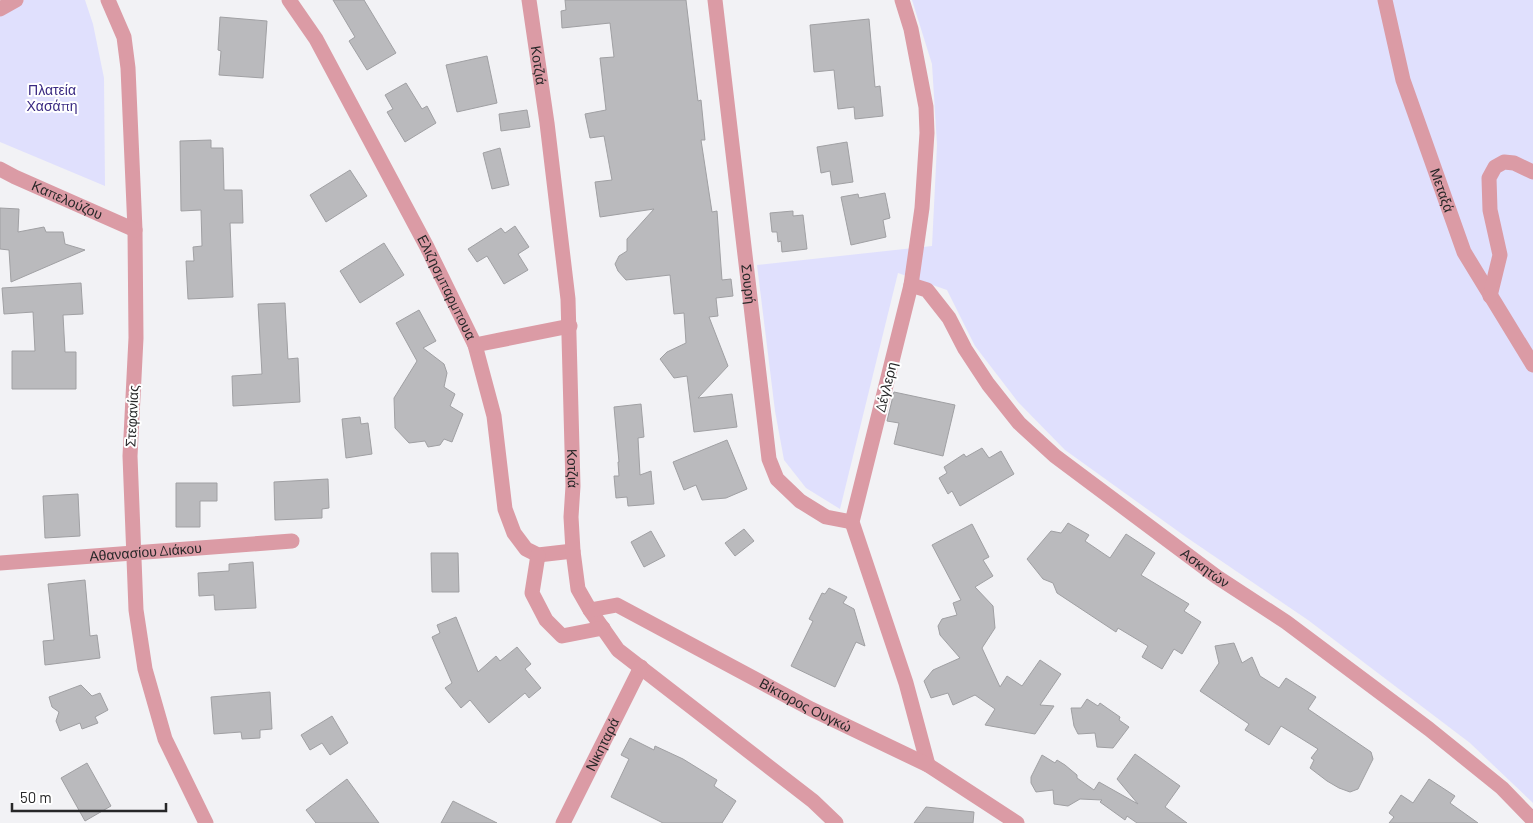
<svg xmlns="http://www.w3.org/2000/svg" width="1533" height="823" viewBox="0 0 1533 823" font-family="Barlow,sans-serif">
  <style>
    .green { fill: #e0e0fd }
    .building { fill: #bababd; stroke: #a0a0a3 }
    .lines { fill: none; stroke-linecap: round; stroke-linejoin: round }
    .minor { stroke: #db9ba5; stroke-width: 15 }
    .labels { text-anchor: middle; stroke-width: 4; stroke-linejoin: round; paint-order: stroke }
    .street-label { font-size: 14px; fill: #272728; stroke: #fff }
    .park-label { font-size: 14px; fill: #3a2a82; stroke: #fff }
  </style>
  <rect width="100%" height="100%" fill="#f2f2f5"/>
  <path class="green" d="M21,0h64l8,24 11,54 1,108 -105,-44v-131z
    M912,0h621v803l-63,-60 -162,-123 -122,-83 -121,-87 -47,-48 -43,-56 -28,-56 -49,-17 -58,236 -34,-21 -22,-28 -9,-49 -18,-146 175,-19 5,-101 -5,-81z"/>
  <path class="building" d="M333,0h31l32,53 -29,17 -18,-29 6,-4z
    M565,0h121l12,101 3,-1 4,40h-4l11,72 5,-1 5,69 9,-1 2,17 -17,2 2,18 -9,1 19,49 -30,32 34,-4 5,33 -43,5 -7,-56 -13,2 -14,-19 7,-7 19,-9 -2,-30 -10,1 -4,-39 -44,5 -8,-9 -3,-7 4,-8 8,-5v-12l27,-30 -54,8 -5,-35 17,-2 -8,-44 -14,2 -5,-24 21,-4 -6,-52 14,-1 -4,-34 -48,5 -1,-17 5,-1z
    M220,17l47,4 -4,57 -44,-3 2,-24 -3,-1z
    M869,19l6,68 5,-1 3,30 -28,3 -1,-12 -16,2 -4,-39 -20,2 -4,-47z
    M487,56l10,47 -40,9 -11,-47z
    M406,83l16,26 5,-3 9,17 -31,19 -18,-30 6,-3 -8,-14z
    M527,110l3,17 -29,4 -2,-17z
    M211,140v8h12l1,42h18l1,33h-13l3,74 -45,2 -2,-38h8l-1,-14 9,-1 -1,-36 -20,1 -1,-70z
    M847,142l6,40 -21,3 -2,-14 -9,2 -4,-26z
    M500,148l9,37 -17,4 -9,-36z
    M350,170l17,26 -41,26 -16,-27z
    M885,193l5,25 -7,2 3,17 -35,8 -10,-48 17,-3 1,4z
    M0,208l19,1 -1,23 26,-5 2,5h17l2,12 20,6 -74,32 -2,-32 -9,-1z
    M793,211v5l10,-1 4,34 -25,3 -1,-11 -3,1 -1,-10h-5l-2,-19z
    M515,226l14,21 -11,7 10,16 -24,14 -17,-28 -10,6 -9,-13 33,-21 4,5z
    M384,243l20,32 -44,28 -20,-32z
    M81,283l2,31 -20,1 2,37h11v37h-64v-38h23l-2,-39 -29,2 -2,-26z
    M285,303l3,56 10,-1 2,44 -67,4 -1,-30 30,-2 -4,-70z
    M419,310l17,31 -13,7 21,16 3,9 -3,14 11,7 -5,12 13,8 -11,28 -8,-3 -4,6 -12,2 -3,-6 -16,2 -14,-15 -1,-30 23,-37 -21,-38z
    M894,392l61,13 -12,51 -49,-12 5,-21 -12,-2z
    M641,404l3,33 -6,1 2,37 11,-4 3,33 -26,2 -1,-9 -11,1 -2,-22h5l-1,-14h1l-5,-55z
    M360,417l1,7 7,-1 4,31 -26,4 -4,-39z
    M727,440l20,49 -21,9 -24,2 -6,-15 -12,5 -11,-28z
    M982,448l7,10 12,-7 13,23 -54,32 -8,-15 -4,3 -9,-16 8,-5 -3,-6 20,-13 2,3z
    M328,479l1,29 -7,1v9l-47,2 -1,-38z
    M176,483h41v18h-17v26h-24z
    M78,494l2,42 -35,2 -2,-42z
    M1068,523l21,12 -4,6 25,17 16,-24 29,19 -14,22 48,29 -5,7 17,11 -19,32 -8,-5 -12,20 -20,-12 6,-11 -30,-18 -2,4 -59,-39 -4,-10 -10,-4 -16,-20 24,-28 10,2z
    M972,524l17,33 -6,3 10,16 -18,11 18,19 2,22 -13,20 18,39 7,-11 15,10 18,-26 21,14 -21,31 14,1 -19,28 -50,-9 10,-16 -20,-14 -22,10 -5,-12 -17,5 -7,-17 9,-11 27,-12 -20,-23 -2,-9 4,-7 15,-4 -4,-12 8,-3 -29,-55z
    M744,529l10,12 -19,15 -10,-13z
    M651,531l14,25 -21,11 -13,-25z
    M431,553h27l1,39h-27z
    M253,562l3,46 -41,2 -1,-15 -15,1 -1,-23 31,-2v-7z
    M85,580l5,56 7,-1 3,23 -55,7 -2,-24 11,-1 -6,-56z
    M829,588l18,9 -4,6 11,6 11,37 -9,-4 -21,45 -44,-21 22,-45 -4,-2 13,-26 3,1z
    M456,617l22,55 18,-16 4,5 17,-14 14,17 -6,5 16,19 -12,10 -4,-5 -36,30 -19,-23 -9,8 -16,-20 7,-5 -20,-46 8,-4 -3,-8z
    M1234,643l8,20 10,-6 8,19 19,12 7,-10 30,19 -8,12 63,43 2,7 -15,30 -8,3 -11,-4 -12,-7 -17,-13 4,-8 -3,-2 7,-9 -37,-23 -12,19 -24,-15 4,-6 -49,-33 19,-28 -4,-17z
    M81,685l11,11 8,-3 8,17 -13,7 3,6 -16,6 -2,-6 -20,8 -4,-10 3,-9 -7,-5 -3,-10z
    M270,692l2,37 -12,1v8l-18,1 -1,-7 -27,2 -3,-37z
    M1087,699l11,7 2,-3 7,5 13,9 -1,3 10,7 -16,21 -16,-1 -2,-14 -17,1 -4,-8 -3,-18h10z
    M332,716l16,27 -18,12 -8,-12 -12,7 -9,-15z
    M630,738l24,12 1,-4 28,13 34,21 -3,6 22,15 -14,22h-59l-52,-26 18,-38 -8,-4z
    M1135,754l45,32 -15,21 22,16h-50l-10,-7 -2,4 -25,-18 2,-2 -22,-1 -12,7 -14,-2 -1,-14 -17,2 -5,-9v-6l11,-22 13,8 2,-3 8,5 12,10v3l17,12 5,-8 39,22 -21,-25z
    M87,763l24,43 -26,15 -24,-43z
    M347,779l32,44h-63l-10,-13z
    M1429,779l26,17 -5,7 28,20h-89l5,-6 -5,-4 12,-18 12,8z
    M453,801l44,22h-56z
    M926,807l48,5 -1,11h-59z"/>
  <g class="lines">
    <g class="minor">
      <path d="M108,0l16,37 4,31 7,162 1,108 -6,118 6,154 9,59 20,70 41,84"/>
      <path id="s1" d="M289,0l27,39 111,208 48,98 19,71 11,93 9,24 12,16 12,6 35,-4"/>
      <path id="s2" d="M529,0l18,123 21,176 5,187 -2,31 2,34 5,38 12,21 28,40 195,151 23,22"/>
      <path id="s3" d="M715,0l54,459 8,20 23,22 26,16 26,5"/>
      <path d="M902,0l9,29 15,78 1,26 -5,75 -11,77 -59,237 54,161 22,82"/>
      <path id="s4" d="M1385,0l18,80 61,172 69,113"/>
      <path d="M0,9l16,-9"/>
      <path id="s5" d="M0,169l15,8 120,53"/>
      <path id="s6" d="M911,285l16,5 22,28 16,31 23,35 31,39 36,33 162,121 69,45 143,107 73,59 31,32"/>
      <path d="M1490,296l10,-41 -10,-45 -1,-32 6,-11 9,-5 10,1 19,9"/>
      <path d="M475,345l95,-19"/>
      <path d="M538,555l-6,38 14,27 16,16 41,-8"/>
      <path id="s7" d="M0,563l292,-22"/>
      <path id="s8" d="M590,610l27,-5 194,104 117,56 89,58"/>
      <path id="s9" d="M563,823l78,-156"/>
    </g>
  </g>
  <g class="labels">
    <g class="street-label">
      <text dy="5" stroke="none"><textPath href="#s2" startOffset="66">Κοτζιά</textPath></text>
      <text dy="5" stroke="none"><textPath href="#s4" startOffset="199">Μεταξά</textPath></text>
      <text dy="5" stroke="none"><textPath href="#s5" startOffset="74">Καπελούζου</textPath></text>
      <text dy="5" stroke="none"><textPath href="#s3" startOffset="286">Σουρή</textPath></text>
      <text dy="5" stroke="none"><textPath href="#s1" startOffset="328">Ελιζησμπαρμπουα</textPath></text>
      <text transform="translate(886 387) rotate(-76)" y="5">Δέγλερη</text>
      <text transform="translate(132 416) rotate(-87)" y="5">Στεφανίας</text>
      <text dy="5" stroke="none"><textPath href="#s2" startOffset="471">Κοτζιά</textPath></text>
      <text dy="5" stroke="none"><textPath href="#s7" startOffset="146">Αθανασίου Διάκου</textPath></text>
      <text dy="5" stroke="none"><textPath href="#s6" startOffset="415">Ασκητών</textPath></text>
      <text dy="5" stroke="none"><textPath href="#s8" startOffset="241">Βίκτορος Ουγκώ</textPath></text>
      <text dy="5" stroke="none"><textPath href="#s9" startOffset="88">Νικηταρά</textPath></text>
    </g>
    <g class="park-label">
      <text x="52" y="95">Πλατεία<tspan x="52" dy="16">Χασάπη</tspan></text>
    </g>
  </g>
  <path d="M12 803v8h154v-8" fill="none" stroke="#272728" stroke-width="2.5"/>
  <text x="20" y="803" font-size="15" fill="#272728" stroke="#ffffff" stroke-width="4" paint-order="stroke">50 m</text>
</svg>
